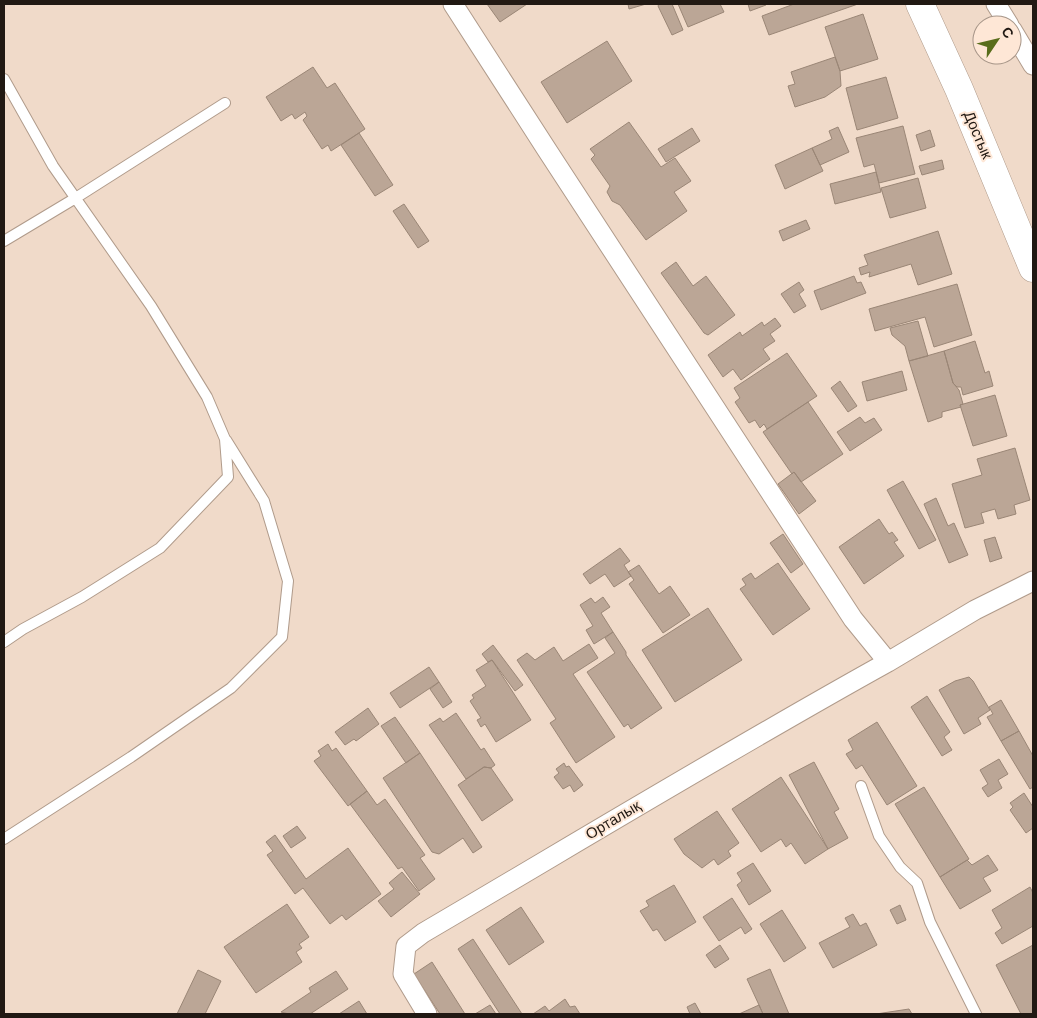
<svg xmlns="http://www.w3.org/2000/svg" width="1037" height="1018" viewBox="0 0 1037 1018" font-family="'DM Sans',sans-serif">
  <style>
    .building { fill: #bba696; stroke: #9a8676 }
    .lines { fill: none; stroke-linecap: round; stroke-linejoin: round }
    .lane-casing { stroke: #b09b8b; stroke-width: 12 }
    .street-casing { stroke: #b09b8b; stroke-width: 21 }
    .secondary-casing { stroke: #b09b8b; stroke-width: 29 }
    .lane { stroke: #fff; stroke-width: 10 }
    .street { stroke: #fff; stroke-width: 19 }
    .secondary { stroke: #fff; stroke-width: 28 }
    .labels { text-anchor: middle; stroke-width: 4; stroke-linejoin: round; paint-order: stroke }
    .street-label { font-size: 15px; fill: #211913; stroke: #fee7d6 }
  </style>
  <rect width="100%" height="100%" fill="#f0dac9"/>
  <path class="building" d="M487,4h40l-27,18z
    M628,4h18l-17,5z
    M659,4h13l11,26 -11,5 -14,-29z
    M678,4h42l4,8 -36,15z
    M748,4h18v1l-16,6z
    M794,4h64l-89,31 -7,-19z
    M863,14l15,45 -38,12 -15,-44z
    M607,41l25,40 -65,42 -26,-41z
    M835,57l5,14 1,15 -16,11 -30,10 -7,-21 7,-2 -4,-12z
    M313,67l14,21 8,-5 30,46 -34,22 -3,-6 -6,4 -19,-29 4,-4 -2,-4 -10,7 -3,-5 -11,7 -15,-24z
    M886,77l12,41 -41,12 -11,-42z
    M629,122l32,45 14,-9 16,23 -17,11 13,19 -41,29 -26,-35 -8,-4 -5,-9 3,-6 -19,-27 4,-4 -5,-6z
    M903,126l12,48 -36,9 -5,-19 -10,3 -8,-29z
    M838,127l11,25 -29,13 -8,-17 20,-9 -3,-8z
    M692,128l8,13 -34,21 -8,-13z
    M930,130l5,16 -14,5 -5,-16z
    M359,133l34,52 -18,11 -34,-51z
    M812,148l11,23 -38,18 -10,-24z
    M942,160l2,9 -22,6 -3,-9z
    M876,172l5,20 -46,12 -5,-20z
    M918,178l8,30 -36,10 -9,-30z
    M404,204l25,37 -11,7 -25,-37z
    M806,220l4,9 -27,12 -4,-10z
    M938,231l14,43 -34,11 -7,-21 -42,13 1,-5 -9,3 -2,-7 9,-3 -4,-10z
    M676,262l17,24 13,-10 29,39 -27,20 -4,-2 -43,-60z
    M854,276l3,7 4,-1 5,11 -45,17 -7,-19z
    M799,282l5,8 -5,4 7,12 -12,7 -13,-19z
    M957,284l15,51 -38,12 -9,-30 -50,14 -6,-22z
    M775,318l6,8 -11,8 5,7 -12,8 7,10 -29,21 -8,-11 -10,8 -15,-22 32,-23 2,4 20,-14 2,4z
    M918,321l10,35 -19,5 -4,-15 -13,-11 -2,-7z
    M975,341l10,32 4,-2 4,15 -30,9 -2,-8h-4l-4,-4 -9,-32z
    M944,351l9,32 6,7 4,14 -3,1 1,2 -19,5v5l-14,5 -19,-61z
    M787,353l30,43 -50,33 -3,-5 -4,4 -5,-8 -6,3 -14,-21 5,-4 -6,-10z
    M902,371l5,19 -40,11 -5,-19z
    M840,381l17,25 -9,6 -17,-24z
    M995,395l12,41 -34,10 -13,-41z
    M808,402l35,52 -42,28 -7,-10 -2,2 -29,-42z
    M860,417l5,6 9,-5 8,12 -32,21 -13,-19z
    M1015,448l15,52 -16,5 2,9 -18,5 -3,-10 -14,4 3,10 -19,5 -13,-44 30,-9 -5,-16z
    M794,472l22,29 -17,13 -21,-30z
    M903,481l33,59 -17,9 -32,-59z
    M936,498l12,28 6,-3 14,32 -19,8 -25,-59z
    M879,519l10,15 3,-2 6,8 -4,2 10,14 -40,28 -25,-37z
    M783,534l20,30 -12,9 -21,-30z
    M995,537l7,21 -12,4 -6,-22z
    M620,548l10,13 -6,4 7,11 -17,11 -9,-13 -15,10 -7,-10z
    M778,563l32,46 -37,26 -33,-46 6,-4 -4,-6 9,-6 4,6z
    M639,565l20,29 11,-8 20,29 -27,18 -34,-49 5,-4 -6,-8z
    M603,597l7,10 -9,6 12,19 -19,12 -8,-14 7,-4 -13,-21 11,-7 4,5z
    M708,608l34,52 -67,42 -33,-52z
    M613,632l13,20v3l36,53 -31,21 -3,-5 -4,3 -37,-55 28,-19 -10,-15z
    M589,644l9,14 -25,16 42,63 -39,26 -26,-40 6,-4 -39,-59 10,-7 8,7 19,-13 9,14z
    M493,645l30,40 -8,6 -23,-31 -4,2 -6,-8z
    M492,660l39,60 -35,22 -11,-18 -4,3 -4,-7 4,-2 -11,-17 4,-3 -2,-3 14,-9 -10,-16z
    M429,667l10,15 -39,26 -10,-15z
    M969,677l4,4 17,29 -12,8 3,6 -17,10 -25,-44 16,-9z
    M439,682l13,20 -9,6 -13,-19z
    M927,696l23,36 -6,5 8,13 -10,6 -31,-49z
    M1001,700l18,31 -18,10 -14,-24 6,-3 -4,-7z
    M368,708l11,16 -23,17 -2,-2 -9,6 -10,-13z
    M456,713l25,37 3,-2 11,17 -4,3 -7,-1 -18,12 -37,-54 11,-7 3,4z
    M395,717l25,36 -14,10 -25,-37z
    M877,722l40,64 -30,19 -25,-40 -6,4 -10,-15 7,-4 -5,-10z
    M1019,731l14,25v31l-3,2 -29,-48z
    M328,744l4,7 4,-3 31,43 -19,15 -34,-45 7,-5 -3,-5z
    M420,753l62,94 -9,6 -10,-15 -24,16 -7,-2 -49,-74z
    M999,759l9,15 -10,6 4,8 -14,9 -6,-9 6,-4 -8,-14z
    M814,762l25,47 -5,3 14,26 -20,11 -39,-74z
    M564,763l2,4 3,-1 14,19 -9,7 -4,-7 -7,4 -9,-12 5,-4 -3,-4z
    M484,767l7,1 22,32 -31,21 -24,-36z
    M781,777l47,72 -23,15 -14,-21 -5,4 -5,-8 -20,13 -29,-43z
    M924,787l45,72 -29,18 -45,-73z
    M367,791l10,14 8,-6 40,56 -5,3 15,21 -16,12 -17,-24 -4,2 -48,-65z
    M1024,793l9,14v21l-7,5 -16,-23 3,-3 -3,-4z
    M717,811l22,32 -11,8 3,5 -13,9 -4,-6 -12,9 -18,-14 -10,-15z
    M297,826l9,12 -15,10 -8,-12z
    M275,835l31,44 42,-31 33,46 -35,26 -4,-5 -12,9 -27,-36 -8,6 -28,-39 6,-4 -7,-9z
    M988,855l10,15 -15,8 8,13 -31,18 -20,-32 27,-17 5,5z
    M753,863l18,28 -22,14 -12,-20 5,-4 -5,-8z
    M402,872l18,22 -29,23 -13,-16 16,-12 -5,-6z
    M674,885l22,37 -31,19 -8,-12 -4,2 -13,-20 9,-5 -3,-5z
    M1030,887l3,6v33l-31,18 -7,-11 7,-5 -10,-18z
    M732,898l20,31 -7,5 -4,-7 -22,14 -16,-24z
    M287,904l22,33 -10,7 3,4 -6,4 6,10 -46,31 -32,-46z
    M900,905l6,15 -9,4 -7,-14z
    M521,907l23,35 -35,23 -23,-35z
    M782,910l24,38 -22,14 -24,-38z
    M853,914l7,12 6,-3 11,22 -44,23 -14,-25 31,-16 -5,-9z
    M473,939l49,75h-22l-42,-65z
    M720,945l9,14 -14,9 -9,-13z
    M1033,945v69h-12l-25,-49z
    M432,962l33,52h-25l-26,-40z
    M770,969l19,45h-26l-4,-9 -12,-26z
    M198,970l23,11 -16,33h-28z
    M336,971l12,18 -38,25h-21l-8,-2 30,-20 -2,-4z
    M565,999l5,8 5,-1 5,8h-47l12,-8 4,5z
    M359,1001l8,13h-28z
    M695,1003l6,11h-11l-3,-7z
    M490,1005l6,9h-21z
    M759,1005l4,9h-24z
    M909,1009l3,5h-36z"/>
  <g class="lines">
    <g class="lane-casing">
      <path id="lane" d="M4,79l49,87 98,140 56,91 18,42 3,38 -68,71 -78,49 -59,32 -19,13
        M4,241l70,-42 151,-96
        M861,786l18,50 21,31 17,16 13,39 46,92
        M4,839l127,-82 100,-69 51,-51 6,-56 -24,-80 -38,-61"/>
    </g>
    <g class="street-casing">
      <path id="street" d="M453,4l94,146 306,469 35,43 87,-52 58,-29
        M996,4l13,21
        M1012,30l21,35
        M427,1014l-24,-40 3,-28 17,-13c155,-91 308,-184 465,-271"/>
    </g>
    <g class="secondary-casing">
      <path id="secondary" d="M920,4l39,85 74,179"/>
    </g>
    <use href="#lane" class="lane"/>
    <use href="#street" class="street"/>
    <use href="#secondary" class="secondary"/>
  </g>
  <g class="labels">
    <g class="street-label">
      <text transform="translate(978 135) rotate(67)" y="5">Достык</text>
      <text transform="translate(613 820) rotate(-31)" y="5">Орталық</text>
    </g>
  </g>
  <rect width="1037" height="1018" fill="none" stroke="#211913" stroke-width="10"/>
  <g transform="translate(997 40) rotate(55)"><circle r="24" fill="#fee7d6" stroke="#a69588"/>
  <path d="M0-4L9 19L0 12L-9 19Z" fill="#596d1b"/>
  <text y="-8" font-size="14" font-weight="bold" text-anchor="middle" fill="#211913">С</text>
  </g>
</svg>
